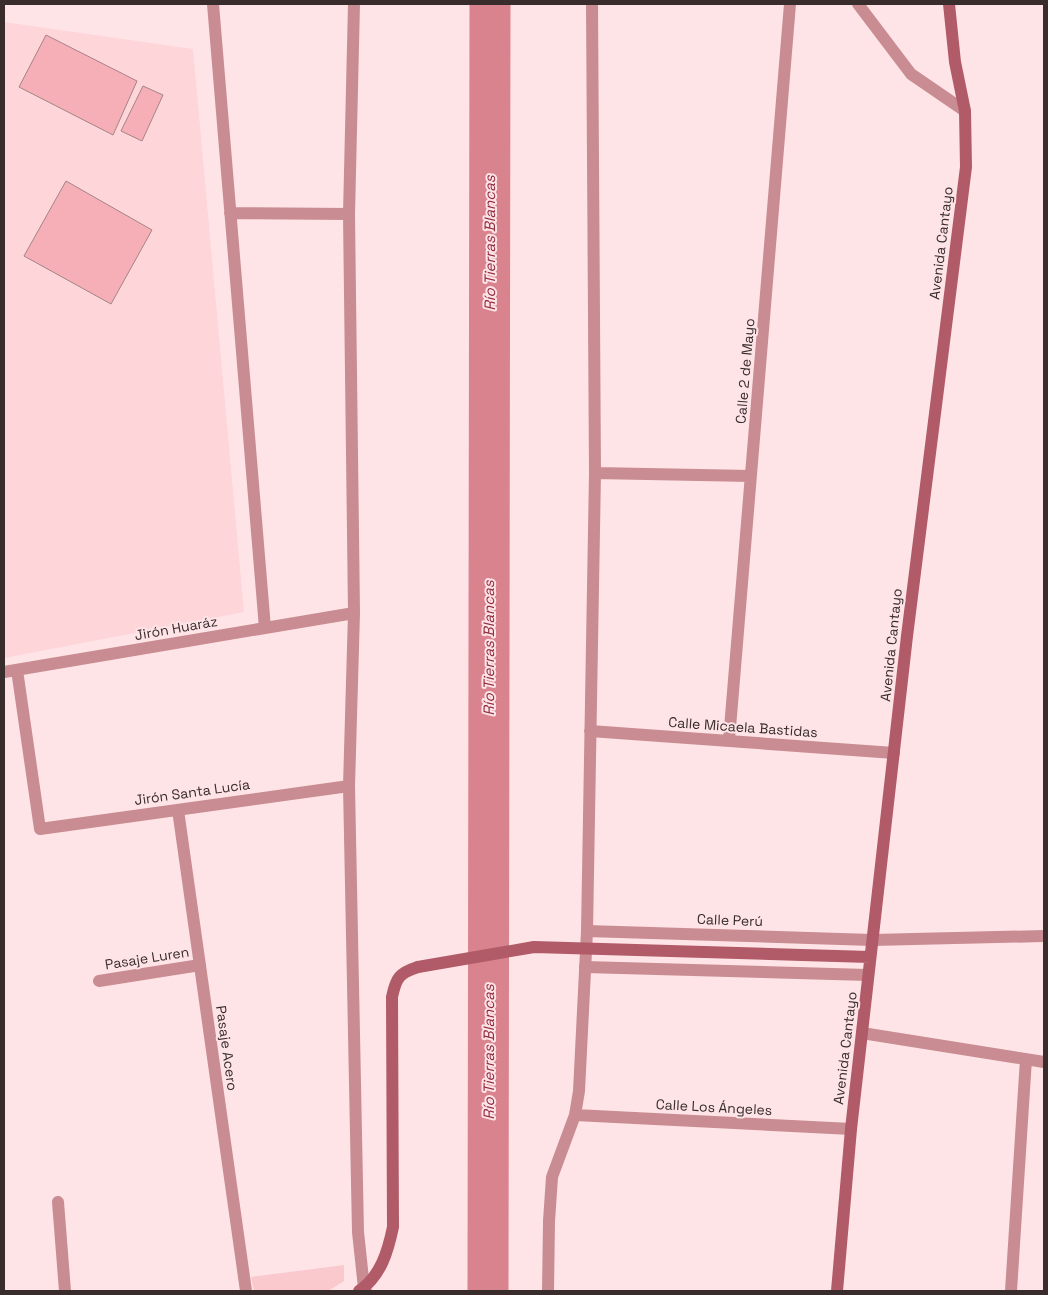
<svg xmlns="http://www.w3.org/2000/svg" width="1048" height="1295" viewBox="0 0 1048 1295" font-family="'Space Grotesk',sans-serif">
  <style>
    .built { fill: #fed5d8 }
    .green { fill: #fac9ce }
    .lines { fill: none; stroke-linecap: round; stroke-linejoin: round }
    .river { stroke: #d9838e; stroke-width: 41 }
    .building { fill: #f7afb7; stroke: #a28588 }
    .lane { stroke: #c98c92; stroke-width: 12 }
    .street { stroke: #c98c92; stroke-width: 12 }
    .secondary { stroke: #b25b68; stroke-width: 12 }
    .secondary-bridge { stroke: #b25b68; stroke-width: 12 }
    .labels { text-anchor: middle; stroke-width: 4; stroke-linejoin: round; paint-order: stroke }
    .street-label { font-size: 14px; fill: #382c2d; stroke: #fee4e6 }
    .water-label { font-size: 15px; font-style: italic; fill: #912c41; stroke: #fee4e6 }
  </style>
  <rect width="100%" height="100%" fill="#fee4e6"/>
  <path class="built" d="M4,22l189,27 51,563 -240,46z"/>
  <path class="green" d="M344,1265v16l-16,10h-74l-3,-14z"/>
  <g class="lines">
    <path class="river" d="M488,1291l2,-1287"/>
  </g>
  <path class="building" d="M46,35l91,46 -24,54 -94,-48z
    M143,86l20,9 -21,46 -21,-10z
    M66,181l86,49 -41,74 -87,-48z"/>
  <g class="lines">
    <path class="lane" d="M587,931l285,9
      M585,967l283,8"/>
    <path class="street" d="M213,4l52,624
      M354,4l-5,210 5,399 -5,173 9,446 6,56 2,3
      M858,4l53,70 54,37
      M230,213l119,1
      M595,473l156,3
      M17,670l23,159 309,-43
      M4,672l350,-59
      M590,731l304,22
      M729,740l61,-736
      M178,810l68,481
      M872,940l172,-4
      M99,981l101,-16
      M862,1033l182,29
      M575,1115l276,14
      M58,1202l7,89
      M548,1291l1,-70 3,-44 23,-62 4,-24 8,-160 8,-458 -3,-469
      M1011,1291l15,-232"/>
    <path class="secondary" d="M802,955l68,2
      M359,1291c22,-15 29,-40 34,-64l-1,-230c4,-19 7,-24 26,-30
      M837,1291l14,-162 56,-493 59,-469 -1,-56 -10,-49 -6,-58"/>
    <path class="secondary-bridge" d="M418,967l116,-20 268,8"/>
  </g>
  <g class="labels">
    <g class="street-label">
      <text transform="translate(941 243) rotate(-83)" y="5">Avenida Cantayo</text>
      <text transform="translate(745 371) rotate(-85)" y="5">Calle 2 de Mayo</text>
      <text transform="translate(176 628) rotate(-10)" y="5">Jirón Huaráz</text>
      <text transform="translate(891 645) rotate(-84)" y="5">Avenida Cantayo</text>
      <text transform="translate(743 727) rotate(4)" y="5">Calle Micaela Bastidas</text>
      <text transform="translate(192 792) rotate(-8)" y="5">Jirón Santa Lucía</text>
      <text transform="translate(730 920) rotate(2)" y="5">Calle Perú</text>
      <text transform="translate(147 958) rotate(-9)" y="5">Pasaje Luren</text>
      <text transform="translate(227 1048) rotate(82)" y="5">Pasaje Acero</text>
      <text transform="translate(845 1048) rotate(-83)" y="5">Avenida Cantayo</text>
      <text transform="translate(714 1107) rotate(3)" y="5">Calle Los Ángeles</text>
    </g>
    <g class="water-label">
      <text transform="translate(490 243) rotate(-90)" y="5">Río Tierras Blancas</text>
      <text transform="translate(489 648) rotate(-90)" y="5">Río Tierras Blancas</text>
      <text transform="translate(489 1052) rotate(-90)" y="5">Río Tierras Blancas</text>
    </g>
  </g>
  <rect width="1048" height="1295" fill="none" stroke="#382c2d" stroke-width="10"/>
</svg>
